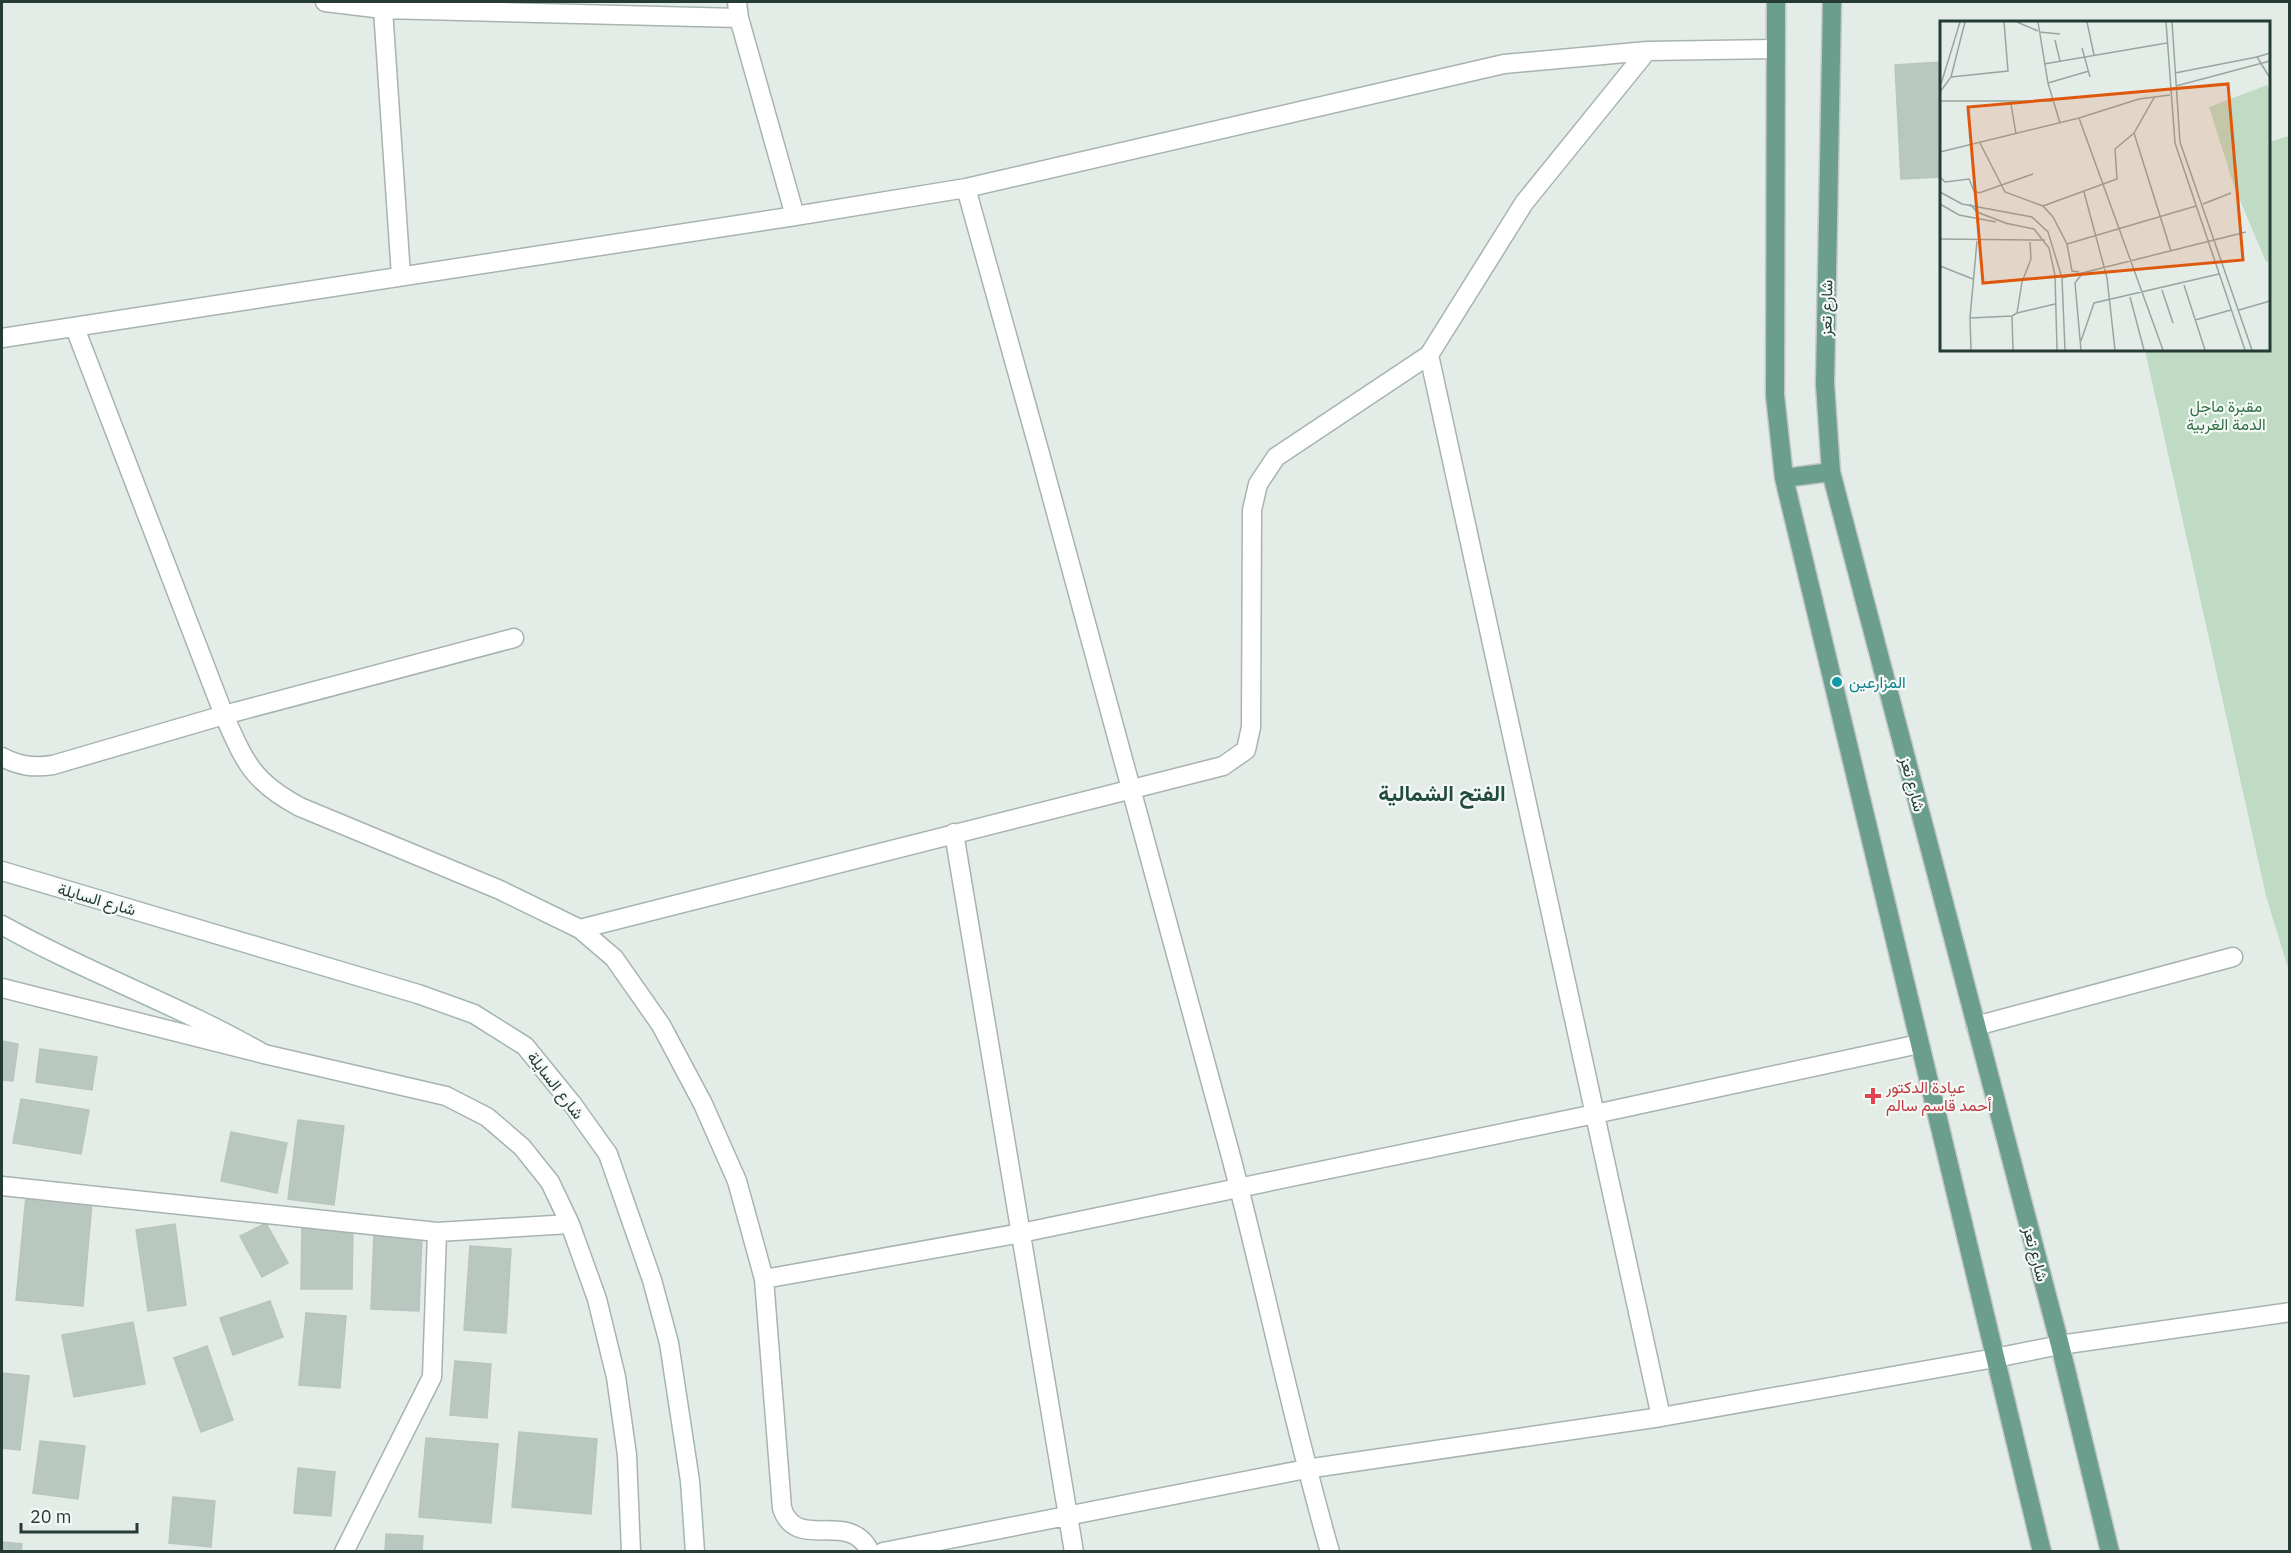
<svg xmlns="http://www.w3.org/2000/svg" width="2291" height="1553" viewBox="0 0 2291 1553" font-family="'IBM Plex Sans',Vazirmatn,sans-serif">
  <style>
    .green { fill: #bfdbc4 }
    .building { fill: #b9c7c1; stroke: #b7c5be; stroke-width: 1.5 }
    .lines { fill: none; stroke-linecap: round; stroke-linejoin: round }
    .street-casing { stroke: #a7b4ae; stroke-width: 21 }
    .secondary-casing { stroke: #a3b7af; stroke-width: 21 }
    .primary-casing { stroke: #c2c8c6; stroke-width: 21 }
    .street { stroke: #fff; stroke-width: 18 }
    .secondary { stroke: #fff; stroke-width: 18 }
    .primary { stroke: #6c9e8e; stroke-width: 18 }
    .culture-dot { fill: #0f9aa8; stroke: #f4f9f6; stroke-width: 2 }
    .health-dot { fill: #e0444e; stroke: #f4f9f6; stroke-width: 2 }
    .labels { text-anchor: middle; stroke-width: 4.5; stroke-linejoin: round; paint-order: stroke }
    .street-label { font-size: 16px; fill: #253c34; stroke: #f4f9f6 }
    .park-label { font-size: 16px; fill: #326f46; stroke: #f4f9f6 }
    .culture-label { font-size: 16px; fill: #0d838f; stroke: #f4f9f6; text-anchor: start }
    .health-label { font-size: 16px; fill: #be3a42; stroke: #f4f9f6; text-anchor: start }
    .district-label { font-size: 22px; font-weight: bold; fill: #224c3f; stroke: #f4f9f6 }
    .inset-road { fill: none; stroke: #98a6a0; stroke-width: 1.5 }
    .view { fill: #de580e; fill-opacity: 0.15; stroke: #de580e; stroke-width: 3 }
    .inset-edge { fill: none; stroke: #253c34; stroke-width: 3 }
  </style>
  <rect width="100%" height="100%" fill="#e4ece8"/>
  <path class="green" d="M2289,136h1l-1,835 -23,-75 -121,-546h123l1,-208z"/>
  <path class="building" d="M1942,62v115l-41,2 -6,-114z
    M2,1041l16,3 -5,37 -11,-1z
    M40,1049l57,8 -5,33 -56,-8z
    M21,1099l68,11 -8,44 -68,-11z
    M298,1120l46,6 -10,79 -46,-6z
    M231,1132l56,11 -10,50 -56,-12z
    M26,1196l66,6 -9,104 -67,-6z
    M302,1222l51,1 -1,66h-51z
    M266,1223l22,40 -26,14 -22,-41z
    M175,1224l11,81 -38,6 -12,-81z
    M374,1233l48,2 -3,76 -48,-2z
    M470,1246l41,3 -5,84 -42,-3z
    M270,1301l13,36 -50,18 -13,-37z
    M306,1313l40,3 -6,72 -41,-3z
    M133,1322l12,62 -71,13 -12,-62z
    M207,1346l26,74 -32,12 -27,-74z
    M455,1361l36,3 -4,54 -37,-3z
    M2,1373l27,3 -9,74 -18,-2z
    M519,1432l78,7 -6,75 -79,-7z
    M426,1438l72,6 -7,79 -72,-6z
    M40,1441l45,5 -7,53 -45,-6z
    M298,1468l37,4 -4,44 -37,-3z
    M173,1497l42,4 -4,46 -42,-4z
    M386,1534l37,2 -1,16h-37z
    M2,1542l20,2 -1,8h-19z"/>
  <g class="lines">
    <g class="street-casing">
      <path id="street" d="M325,2l58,7 356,9
        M737,2l2,16 56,198
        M383,9l18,267
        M966,188c90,321 178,642 264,965 35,132 62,267 100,399
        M75,328l149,387c21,48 29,67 76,92l200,83 80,39 34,29 47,67 42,79 34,77 27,98 18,229c14,45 68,0 88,44
        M2,338l793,-122 171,-28 538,-124 143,-13 128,-2
        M1429,355l232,1062
        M2,757c17,9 31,11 51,8l171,-50 290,-77
        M954,833l120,719
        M580,929l643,-163 23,-16 5,-23 1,-217 6,-26 18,-27 153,-102 95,-152 123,-152
        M2,988l262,66 182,42 41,21 35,30 28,35 20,42 27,75 19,78 11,78 4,97
        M1976,1026l257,-69
        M2,1186l435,46 133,-8
        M764,1279l257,-46 574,-119 324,-70
        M344,1552l88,-175 5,-145
        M883,1552l423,-83 355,-52 334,-59 65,-13 230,-33"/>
    </g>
    <g class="secondary-casing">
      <path id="secondary" d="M2,871l416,123 56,20 51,32 48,59 35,49 44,126 17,63 21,138 5,71
        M2,925c85,48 177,80 262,129"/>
    </g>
    <g class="primary-casing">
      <path id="primary" d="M1776,2l-1,393 9,83 258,1074
        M1832,2l-7,382 6,88 229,873 50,207
        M1784,478l47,-6"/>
    </g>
    <use href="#street" class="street"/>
    <use href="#secondary" class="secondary"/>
    <use href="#primary" class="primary"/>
  </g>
  <circle class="culture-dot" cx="1837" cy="682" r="6"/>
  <path class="health-dot" d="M1870 1087h6v6h6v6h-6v6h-6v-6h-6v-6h6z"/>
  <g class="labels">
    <g class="street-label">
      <text transform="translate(1826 308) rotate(-89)" y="6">شارع تعز</text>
      <text transform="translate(1913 784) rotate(75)" y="6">شارع تعز</text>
      <text transform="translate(97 899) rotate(16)" y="6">شارع السايلة</text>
      <text transform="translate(556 1085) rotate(52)" y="6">شارع السايلة</text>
      <text transform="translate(2036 1254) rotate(75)" y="6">شارع تعز</text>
    </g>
    <g class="park-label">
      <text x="2226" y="412">مقبرة ماجل<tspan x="2226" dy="18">الدمة الغربية</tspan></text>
    </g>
    <g class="culture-label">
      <text x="1849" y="688">المزارعين</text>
    </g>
    <g class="health-label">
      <text x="1886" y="1093">عيادة الدكتور<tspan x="1886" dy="18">أحمد قاسم سالم</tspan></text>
    </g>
    <g class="district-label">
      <text x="1442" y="801">الفتح الشمالية</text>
    </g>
  </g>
  <g transform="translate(1940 21)">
    <rect width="330" height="330" fill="#e4ece8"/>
    <path d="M327,64l3,5v171l-4,1 -32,-76 -25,-79z" fill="#bfdbc4"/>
    <path class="inset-road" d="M77,1l21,9M98,1l10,61 12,40M147,1l7,33M226,1l9,121 70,207M232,1l8,120 72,208M99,11l21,2M115,19l5,21M142,27l8,29M330,32l-13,4 13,21M104,43l123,-21M235,52l82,-16M11,56l57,-6 -4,-49M108,62l41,-12M1,63l19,-62M236,65l94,-25M0,71l11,-15 14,-55M1,80h111M71,83l5,30M139,97l84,232M194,112l37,118M40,122l25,49 38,14 10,11 14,27 5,27 7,1M0,131l139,-34 60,-19 31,-4M0,156l5,5 24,-3 5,12 5,2 54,-19M0,171l22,12 70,13 16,15 14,46 3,72M144,171l23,86 8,72M0,183l19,11 37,7M30,183l7,8 31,12M263,183l28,-11M103,185l74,-27 -2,-30 19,-16 21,-37M65,202l29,6 15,19 6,27 2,75M0,218l105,1M127,223l129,-38M0,245l33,13M122,257l184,-46M244,264l21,65M222,269l11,33M190,276l14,53M299,289l31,-9M77,292l38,-9M30,297l42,-2M255,299l36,-10M141,320l13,-38 125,-29M31,329l-1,-32 7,-77M73,329l-1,-34 5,-3 5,-31 9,-23 -1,-17M141,329l-6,-67 7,-9"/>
    <path class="view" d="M288,63l15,176 -260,23 -15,-176z"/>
    <rect width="330" height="330" class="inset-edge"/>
  </g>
  <rect width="2291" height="1553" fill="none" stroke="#253c34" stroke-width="6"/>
  <path d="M21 1523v9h116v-9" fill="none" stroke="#253c34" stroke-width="3"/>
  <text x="30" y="1523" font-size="18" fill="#253c34" stroke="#f4f9f6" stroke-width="4.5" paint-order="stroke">20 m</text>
</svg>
